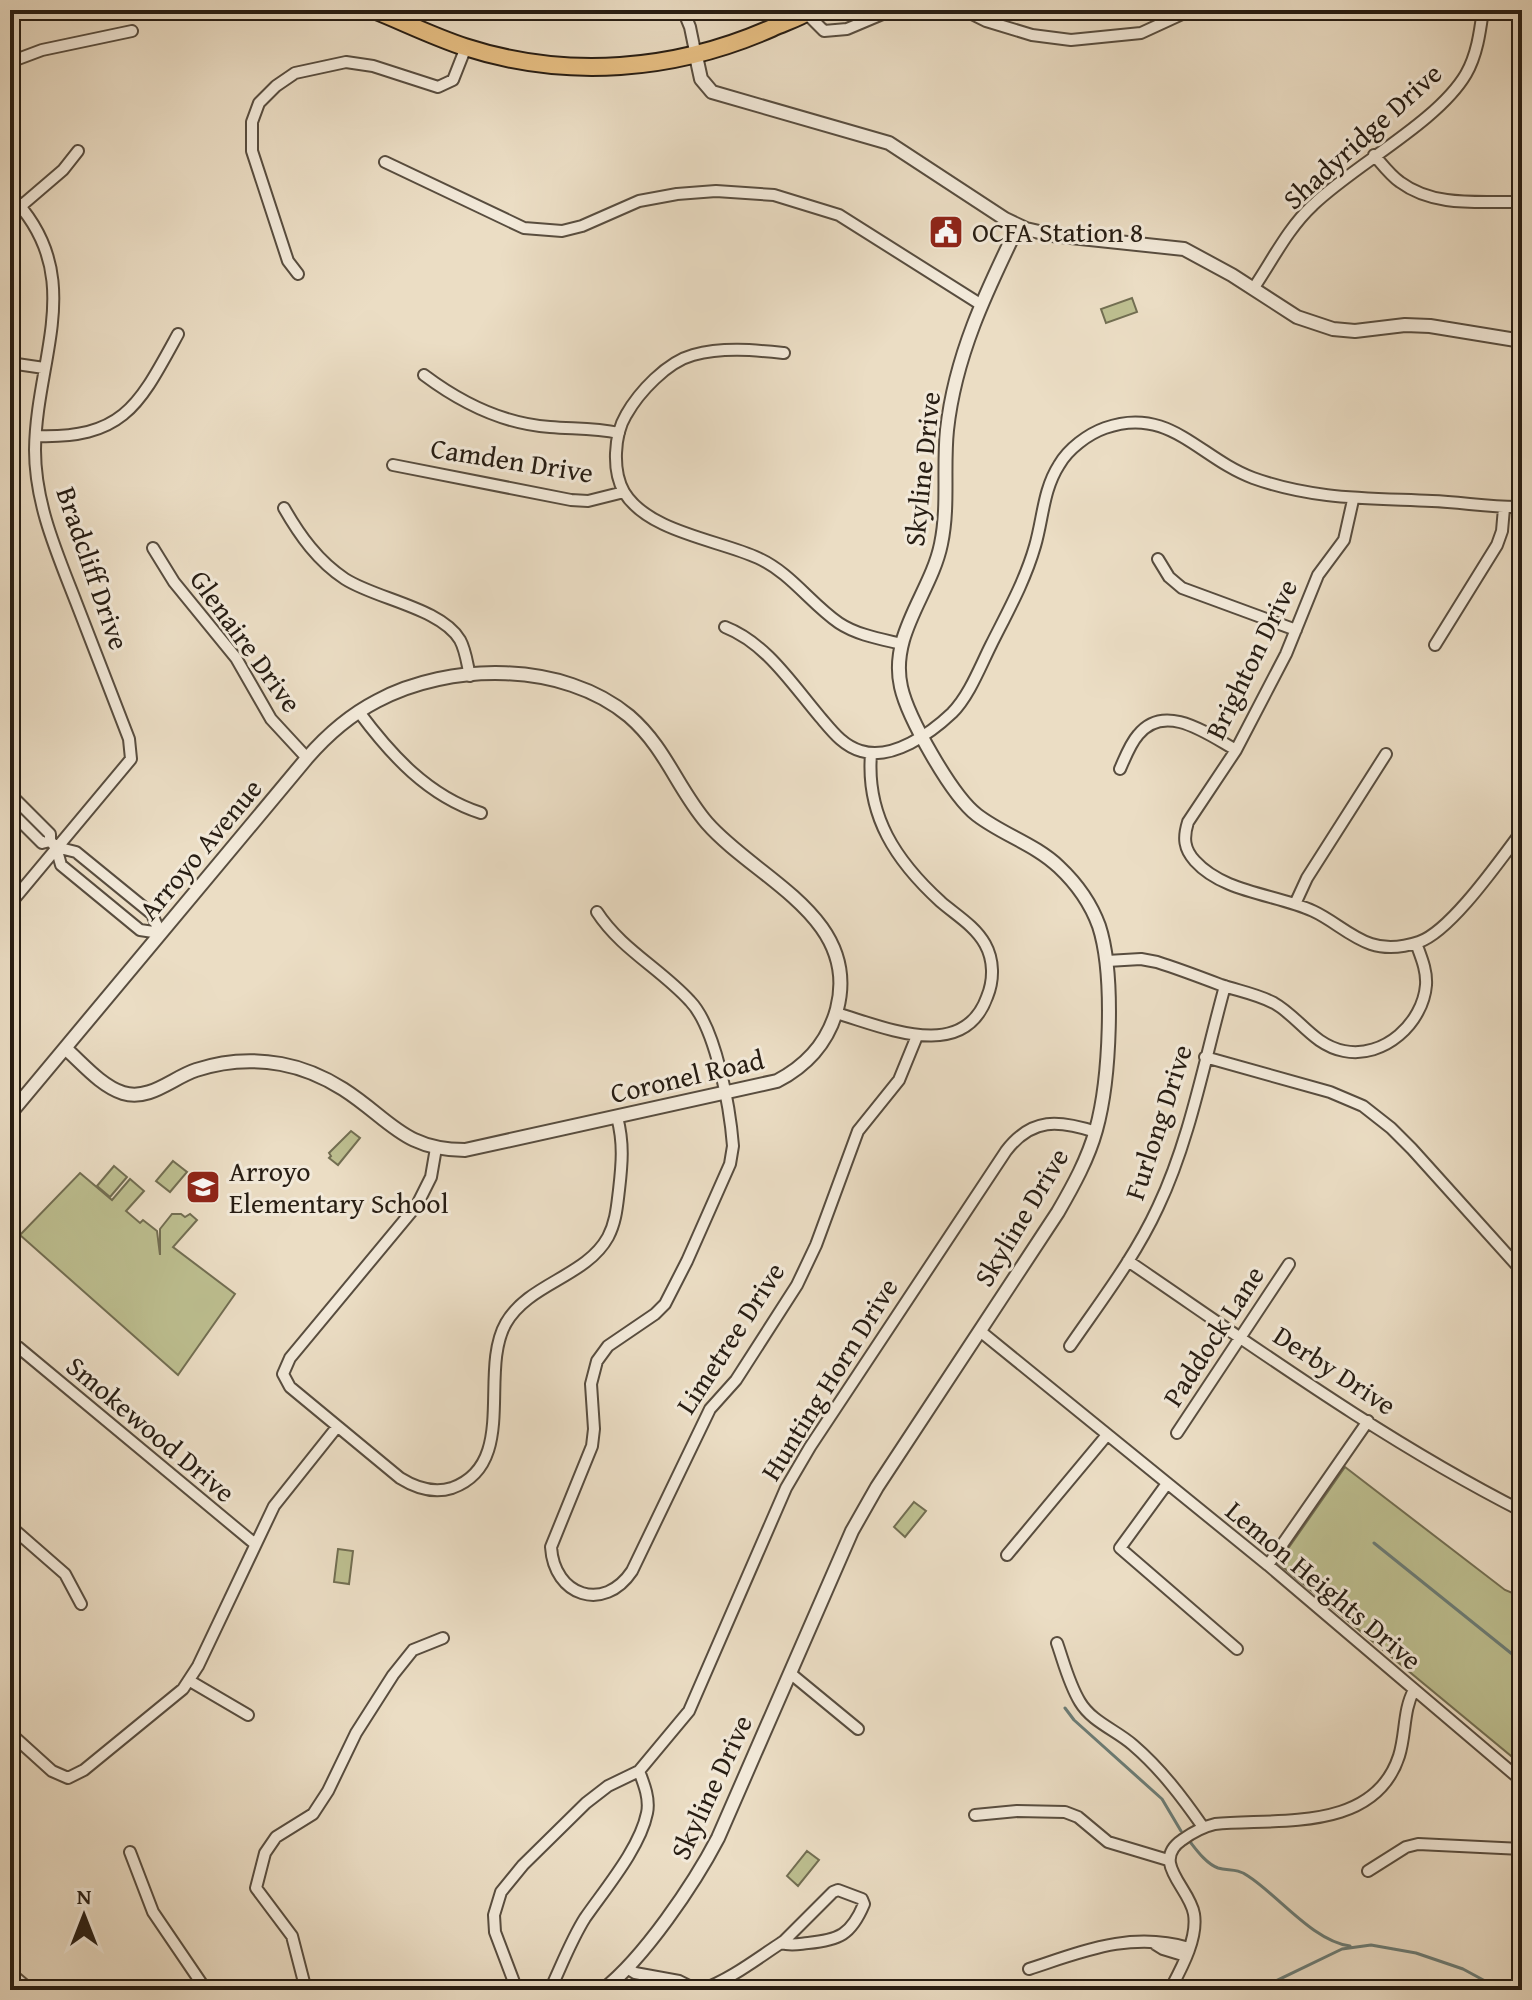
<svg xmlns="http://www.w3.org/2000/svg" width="1532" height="2000" viewBox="0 0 1532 2000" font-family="'Gentium Book Plus',serif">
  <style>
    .green { fill: #bdbf90; stroke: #726e52; stroke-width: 2 }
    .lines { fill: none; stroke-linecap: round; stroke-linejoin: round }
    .stream { stroke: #6b7c76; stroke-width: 3 }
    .minor-casing { stroke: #584d3f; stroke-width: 14 }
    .tertiary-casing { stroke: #584d3f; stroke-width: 16 }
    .primary-casing { stroke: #271d13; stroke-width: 20 }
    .minor { stroke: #f2e9d9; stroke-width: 10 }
    .tertiary { stroke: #f2e9d9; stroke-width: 12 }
    .primary { stroke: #e6be82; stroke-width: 16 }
    .labels { text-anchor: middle; stroke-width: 6; stroke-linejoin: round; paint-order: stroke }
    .street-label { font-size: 28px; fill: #271d13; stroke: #f2e9d9 }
    .poi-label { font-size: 28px; fill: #271d13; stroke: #f2e9d9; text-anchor: start }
  </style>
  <rect width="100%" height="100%" fill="#ebddc4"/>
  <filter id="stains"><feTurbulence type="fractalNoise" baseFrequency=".0025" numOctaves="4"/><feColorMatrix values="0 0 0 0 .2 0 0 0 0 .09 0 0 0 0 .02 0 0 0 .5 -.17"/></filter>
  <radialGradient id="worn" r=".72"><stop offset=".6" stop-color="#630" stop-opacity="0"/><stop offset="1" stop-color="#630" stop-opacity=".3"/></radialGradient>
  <path class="green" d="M1132,298l5,14 -31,11 -5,-14z
    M351,1131l9,7 -22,27 -9,-7 2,-2 -2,-3z
    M173,1161l14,11 -17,20 -14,-11z
    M114,1166l13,11 -17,20 -13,-11z
    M80,1173l32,27 18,-21 14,12 -18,20 14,12 3,-3 14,11 3,24v-26l12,-15h9l4,3 5,-3 7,6 -24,27 62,47 -57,81 -158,-140z
    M1345,1467l160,123 17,7v168l-244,-202z
    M914,1502l12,9 -21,26 -11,-10z
    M338,1549l15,2 -4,33 -15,-2z
    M807,1851l12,9 -21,26 -11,-10z"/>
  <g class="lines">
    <path class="stream" d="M600,10l44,9
      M1374,1543l148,119
      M1065,1708l9,12 88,79 19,32
      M1191,1843c7,9 16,21 27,25 11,3 19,0 30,8 31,20 65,65 102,70
      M1257,1990l85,-41 29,-4 45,8 47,16 35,19 13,2"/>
    <g class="minor-casing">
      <path id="minor" d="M683,10l7,17 6,29
        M964,10l22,11 46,14 39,5 70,-7 50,-23
        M806,13l18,18 23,-2 45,-19
        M10,62l32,-12 90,-19
        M1374,155c8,9 16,20 26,27 35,26 81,19 122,20
        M385,162l139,66 38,3 20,-5 57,-25 38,-7 39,-3 58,4 65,20 141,89
        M10,195c79,80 26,161 25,255 0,54 22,103 41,152 18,46 35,91 53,137l2,20 -121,145
        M21,206l42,-36 15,-19
        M298,274l-10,-13 -36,-110v-29l7,-19 17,-17 19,-13 51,-11 27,4 65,21 15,-7 13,-33
        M1253,289c19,-28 35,-61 60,-84 41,-40 125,-83 153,-131 11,-19 14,-42 17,-64
        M784,353c-31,-3 -61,-6 -91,2 -26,7 -54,37 -67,60 -12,20 -14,56 -2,77 24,40 95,48 134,66 33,15 52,45 81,65 18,12 42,16 63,21
        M10,363l34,5
        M424,375c36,27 80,49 126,52 24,2 44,1 69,6
        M36,436c88,3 103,-31 142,-102
        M393,465l178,35 17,1 36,-9
        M1353,500l-9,40 -26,35 -32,79 -50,96 -48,72c-5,16 -4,27 7,39 29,32 81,33 118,50 20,9 37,26 58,33 15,5 33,3 48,-2 32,-11 81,-82 103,-111
        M284,508c16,28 34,53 61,71 31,20 96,29 115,61 6,11 7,24 10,36
        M153,548l21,34 62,76 35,61 36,39
        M1158,559l11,18 13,11 114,42
        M725,627c41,16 67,57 95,90 12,14 23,29 41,34 31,10 70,-18 91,-38 17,-17 28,-46 39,-68 16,-32 34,-64 44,-99 8,-27 8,-56 24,-81 9,-16 29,-31 46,-37 64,-23 94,30 148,50 61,22 116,20 179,23 30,1 60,7 90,6
        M1435,645l62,-100 5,-14 2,-23
        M359,712c32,43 69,84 122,101
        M1120,769c5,-11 10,-25 18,-34 27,-34 71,0 98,15
        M10,794l40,40v7l-8,2 -32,-32
        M50,841l6,6 20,5 76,62 8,19 -20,-3 -79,-65 -5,-18
        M1295,904l12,-26 79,-124
        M597,912c24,37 64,57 93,89 26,27 40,107 43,145l-3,18 -43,97 -22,43 -10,10 -47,32 -11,15 -6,23 3,45 -2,17 -41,101c3,49 53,66 81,24l78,-162 26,-29 61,-95 19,-40 42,-114 41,-51 18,-44
        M1107,961l34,-2 16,3c22,7 43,15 64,23 18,6 36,9 53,18 25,14 39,42 70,48 40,8 79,-28 82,-66 1,-15 -5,-28 -10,-42
        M836,1013c46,13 127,51 151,-16 7,-17 7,-37 -2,-53 -10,-18 -29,-29 -44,-42 -45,-41 -75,-86 -70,-148
        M1205,1057l125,35 33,14 28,22 21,21 110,122
        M436,1148l-5,29 -14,28 -127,153 -7,16 7,13 110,91c16,10 33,16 52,10 67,-24 26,-116 54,-165 23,-40 80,-46 102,-86 8,-15 9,-31 11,-47 3,-26 5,-47 -2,-73
        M1128,1261c128,87 256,180 394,250
        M980,1331l288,234 254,216
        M1070,1346c31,-45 65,-89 88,-139 32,-67 47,-149 67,-221
        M10,1357l8,-10 237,197
        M1177,1433l112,-169
        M1166,1485l-46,63 117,101
        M10,1526l55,48 16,30
        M1007,1555l100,-120
        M1268,1565l100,-144
        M1057,1643c7,20 12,41 23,59 12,20 36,28 53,43 28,24 49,52 70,82
        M790,1673l68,56
        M190,1681l58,34
        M10,1733l42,38 16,7 16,-8 99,-81 15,-23 76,-160 63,-79
        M639,1771l50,-60 97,-223 24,-41 196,-296c26,-34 53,-31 90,-19
        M975,1815l42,-4 48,1 13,5 30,25 60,18
        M130,1852l23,60 53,78
        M1368,1871l38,-24 12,-3 104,5
        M1155,1944l8,5 23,7
        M627,1968l8,5 44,8 18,9
        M1029,1969c55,-18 102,-38 160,-21
        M306,1990l-14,-54 -36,-48 9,-35 11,-16 37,-23 15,-23 28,-58 37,-58 20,-25 30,-12
        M517,1990l-22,-58 -1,-17 7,-23 22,-27 63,-62 22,-17 31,-15c5,13 11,28 8,42 -7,35 -42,76 -62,105 -14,22 -24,49 -35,72
        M701,1990c30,-11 54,-30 80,-47l3,-2 49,-49 5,-2 24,9 2,5c-13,31 -25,36 -56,39 -10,1 -17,3 -27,0
        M1170,1990c11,-21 28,-51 24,-76 -4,-26 -44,-52 -12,-74 11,-8 20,-13 33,-16 63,-6 159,9 184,-68 7,-22 4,-46 15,-66"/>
    </g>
    <g class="tertiary-casing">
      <path id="tertiary" d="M696,56l5,23 11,13 177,51 116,76 21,10 26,6 132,14 48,26 65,42 36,12 22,2 50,-6 25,1 92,15
        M10,1114l297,-356c20,-23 43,-43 70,-57 73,-39 186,-40 252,15 37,32 48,72 78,107 49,56 154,94 130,186 -9,33 -31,57 -60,72l-312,69c-62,0 -75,-31 -122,-61 -19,-12 -40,-21 -62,-25 -28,-5 -58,-3 -85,6 -24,8 -46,31 -73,23 -22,-7 -41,-30 -58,-45
        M10,1974l19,16
        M603,1990c41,-32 91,-106 115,-152l134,-307 25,-44 181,-275c15,-26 30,-53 38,-82 14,-50 19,-155 3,-204 -8,-22 -23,-43 -40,-59 -24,-23 -56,-32 -82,-52 -25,-19 -69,-97 -76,-128 -12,-53 30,-94 40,-143 8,-38 2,-76 6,-114 8,-74 39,-138 71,-204"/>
    </g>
    <g class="primary-casing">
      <path id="primary" d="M374,10c30,12 60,27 91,37 102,33 210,24 307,-19 13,-6 27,-10 39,-18"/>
    </g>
    <use href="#minor" class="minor"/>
    <use href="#tertiary" class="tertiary"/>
    <use href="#primary" class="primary"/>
  </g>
  <defs>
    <g id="civic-square" transform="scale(1.8)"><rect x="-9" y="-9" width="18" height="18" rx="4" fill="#8f2418" stroke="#f2e9d9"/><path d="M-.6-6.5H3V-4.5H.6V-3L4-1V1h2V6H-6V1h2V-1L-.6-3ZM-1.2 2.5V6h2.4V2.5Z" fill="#fff"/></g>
    <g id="school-square" transform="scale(1.8)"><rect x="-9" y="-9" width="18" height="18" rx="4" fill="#8f2418" stroke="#f2e9d9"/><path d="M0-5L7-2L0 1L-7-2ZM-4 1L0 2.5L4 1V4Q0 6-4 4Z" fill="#fff"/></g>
  </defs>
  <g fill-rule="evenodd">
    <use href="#civic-square" x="946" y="232"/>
    <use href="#school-square" x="203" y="1187"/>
  </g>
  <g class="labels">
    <g class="street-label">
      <text transform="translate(1362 136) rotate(-42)" y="10">Shadyridge Drive</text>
      <text transform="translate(512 460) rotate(9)" y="10">Camden Drive</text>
      <text transform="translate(922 469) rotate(-84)" y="10">Skyline Drive</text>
      <text transform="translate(93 568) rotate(71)" y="10">Bradcliff Drive</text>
      <text transform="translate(246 641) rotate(54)" y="10">Glenaire Drive</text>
      <text transform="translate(1251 659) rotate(-64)" y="10">Brighton Drive</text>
      <text transform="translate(200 849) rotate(-50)" y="10">Arroyo Avenue</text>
      <text transform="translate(687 1076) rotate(-13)" y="10">Coronel Road</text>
      <text transform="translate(1158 1122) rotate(-72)" y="10">Furlong Drive</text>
      <text transform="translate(1021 1217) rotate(-59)" y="10">Skyline Drive</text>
      <text transform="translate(1213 1336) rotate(-57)" y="10">Paddock Lane</text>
      <text transform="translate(730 1338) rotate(-57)" y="10">Limetree Drive</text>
      <text transform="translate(1335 1370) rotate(33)" y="10">Derby Drive</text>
      <text transform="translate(829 1379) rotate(-58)" y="10">Hunting Horn Drive</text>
      <text transform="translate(151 1429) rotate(40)" y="10">Smokewood Drive</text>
      <text transform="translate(1324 1585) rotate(40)" y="10">Lemon Heights Drive</text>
      <text transform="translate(711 1787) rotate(-65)" y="10">Skyline Drive</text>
    </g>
    <g class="poi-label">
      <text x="972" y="242">OCFA Station 8</text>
      <text x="229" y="1181">Arroyo<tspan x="229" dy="32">Elementary School</tspan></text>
    </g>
  </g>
  <rect width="1532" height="2000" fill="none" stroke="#ebddc4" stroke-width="40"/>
  <rect x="12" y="12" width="1508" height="1976" fill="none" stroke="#271d13" stroke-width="4"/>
  <rect x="20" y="20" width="1492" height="1960" fill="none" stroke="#271d13" stroke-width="2"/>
  <g transform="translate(84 1916)" stroke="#f2e9d9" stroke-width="6" paint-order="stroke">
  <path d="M0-6L14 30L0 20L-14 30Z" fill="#271d13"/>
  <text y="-12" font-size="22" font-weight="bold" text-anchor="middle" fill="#271d13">N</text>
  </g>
  <rect width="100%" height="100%" filter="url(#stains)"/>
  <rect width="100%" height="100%" fill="url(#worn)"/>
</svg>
